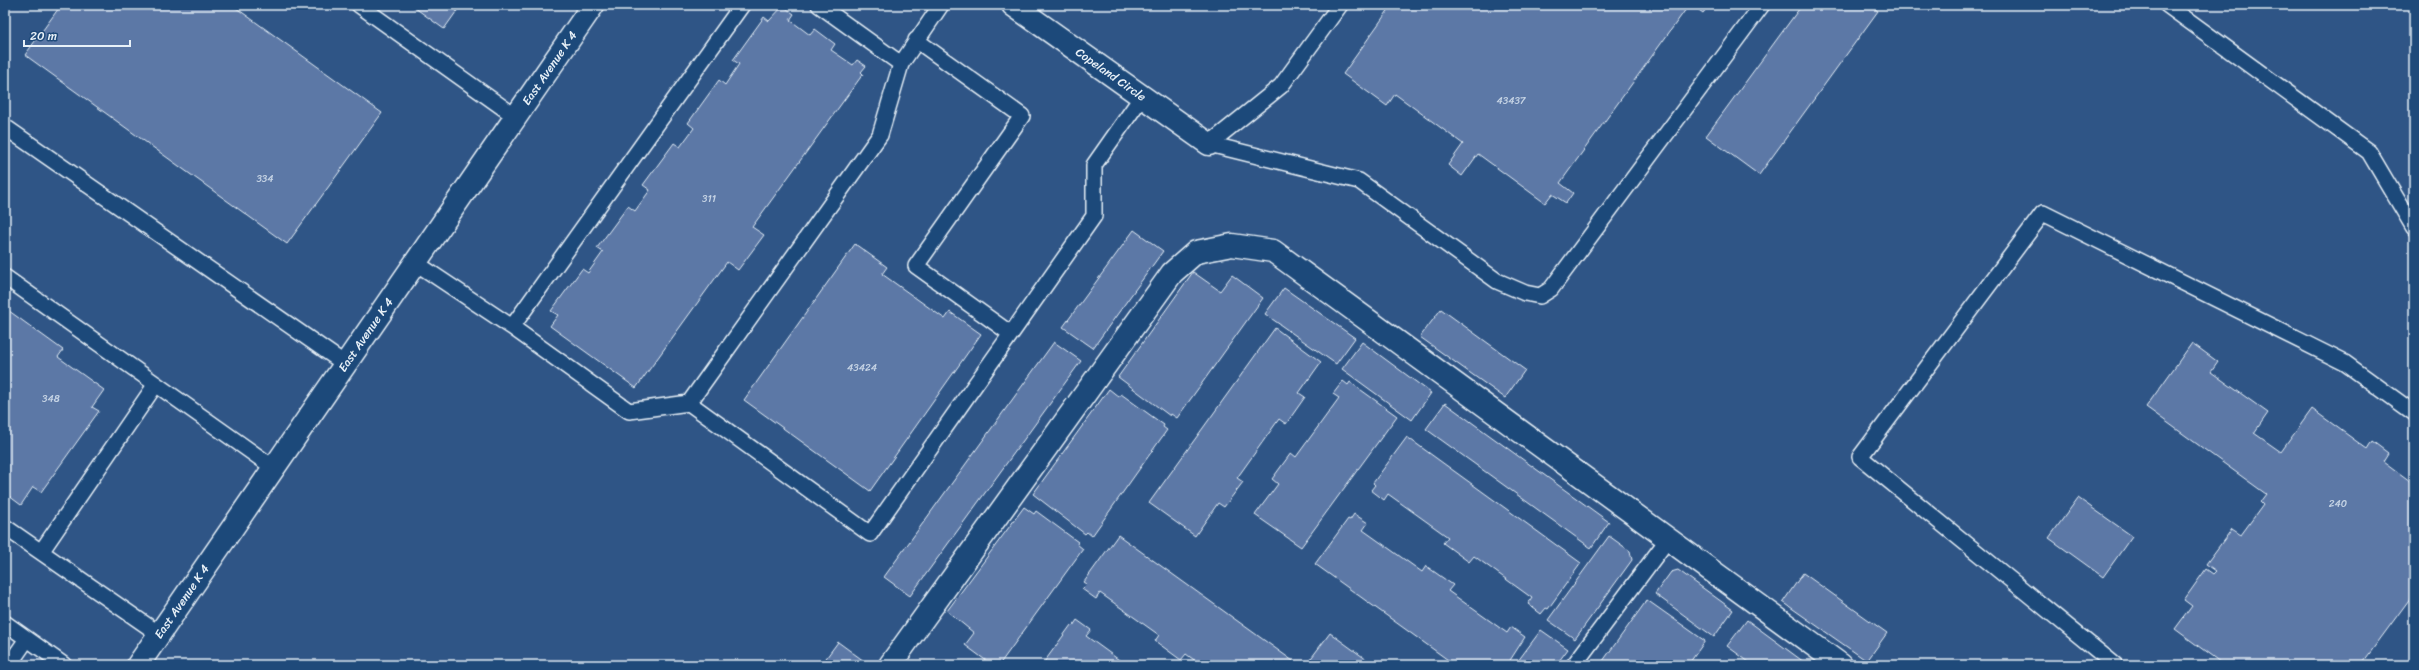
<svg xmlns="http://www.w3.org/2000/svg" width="2419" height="670" viewBox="0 0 2419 670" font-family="Sriracha,sans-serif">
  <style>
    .building { fill: #5c78a6; stroke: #e8f1f8 }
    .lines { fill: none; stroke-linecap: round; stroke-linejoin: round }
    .lane-casing { stroke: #e8f1f8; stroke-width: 18 }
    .street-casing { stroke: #e8f1f8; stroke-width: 25 }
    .lane { stroke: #1f4a7a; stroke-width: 15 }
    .street { stroke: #1f4a7a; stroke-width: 22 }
    .labels { text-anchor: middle; stroke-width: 3.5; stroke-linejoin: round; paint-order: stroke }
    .number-label { font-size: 10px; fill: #c5d3e4 }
    .street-label { font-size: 12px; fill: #e8f1f8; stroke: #1f4a7a }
  </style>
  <rect width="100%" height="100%" fill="#2f5586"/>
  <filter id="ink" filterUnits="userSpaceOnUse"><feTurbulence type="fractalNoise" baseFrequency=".025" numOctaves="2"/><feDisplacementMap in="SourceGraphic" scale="8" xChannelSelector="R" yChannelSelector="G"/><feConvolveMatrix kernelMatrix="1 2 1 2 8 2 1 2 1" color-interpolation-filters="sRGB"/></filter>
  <g filter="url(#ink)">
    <path class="building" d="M61,5h171l150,108 -95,131 -262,-189z
      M411,5h50l-17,24z
      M1392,5h297l-129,178 13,10 -7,10 -14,-9 -7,9 -67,-49 -16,22 -14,-11 15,-21 -68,-50 -8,12 -44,-32z
      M1692,5h17l-6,8z
      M1802,5h67l9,6 -119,164 -53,-39z
      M783,6l11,8 -4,6 20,15 5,-6 20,15 -4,6 22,15 4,-5 9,6 -5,6 2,2 -111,153 12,8 -26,35 -11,-8 -91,126 -86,-62 8,-11 -7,-4 31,-42 6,4 15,-21 -6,-4 31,-42 7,5 15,-21 -7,-5 31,-42 6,4 14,-19 -6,-5 31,-43 6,5 14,-21 -6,-4 31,-43 5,4z
      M1134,230l29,21 -70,97 -30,-21z
      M855,244l32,23 -5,7 63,45 5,-7 31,22 -111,157 -126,-91z
      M1193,272l27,19 12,-16 31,23 -86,120 -6,-4 -1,2 -52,-39z
      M1284,288l71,50 -19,26 -71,-50z
      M5,308l58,42 -5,7 46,33 -12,17 7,4 -58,81 -8,-5 -12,18 -16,-12z
      M1441,309l84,61 -20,28 -85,-61z
      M1275,328l46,34 -22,31 6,4 -19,27 -7,-5 -42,59 6,4 -19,25 -6,-4 -23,33 -46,-33z
      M1054,342l27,19 -171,235 -26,-19z
      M1362,342l69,51 -19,27 -70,-51z
      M2192,343l26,19 -7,10 57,41 -14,20 27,19 31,-43 55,40 5,-8 16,12 -5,8 31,23v109l-53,72h-137l-49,-36 17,-23 -8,-6 22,-31 7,5 3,-3 -10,-7 26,-35 9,6 22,-30 -3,-3 6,-8 -120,-87z
      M1343,381l5,4 2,-3 47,34 -96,131 -46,-32 23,-31 -6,-5 19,-26 5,4 43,-59 -6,-4z
      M1109,389l10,8 2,-3 43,31 -1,2 4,3 -75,106 -5,-4 -2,2 -52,-40z
      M1445,403l164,119 -18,26 -165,-119z
      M1407,437l174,126 -33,46 -2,-1 -5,6 -13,-10 4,-6 -58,-42 -5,6 -26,-19 5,-6 -60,-43 -4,6 -13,-10 4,-5 -2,-2z
      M2078,498l54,38 -29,41 -54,-39z
      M1024,507l10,7 2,-3 42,31 -1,2 6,5 -84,116h-7l-27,-20 9,-12 -27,-22z
      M1354,514l14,9 -5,7 59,42 4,-6 27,19 -5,6 59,42 4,-6 14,10 -18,28h-52l-140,-101 33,-45 2,1z
      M1118,535l175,126 -3,4h-89l-15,-11 -5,6 -26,-19 4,-6 -59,-42 -4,6 -14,-10 5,-5 -3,-2z
      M1609,536l21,15 2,9 -57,79 -27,-19z
      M1678,570l55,40 -19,27 -59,-43 16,-22z
      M1803,573l84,60 -20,28 -84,-59z
      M1647,600l58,41 -17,24h-88z
      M1077,620l14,10 -5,6 40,29h-84l29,-40 2,1z
      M1747,620l61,45h-55l-26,-19z
      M1541,630l27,19 -12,16h-41z
      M1330,633l44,32h-68z
      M838,642l26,19 -3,4h-40z"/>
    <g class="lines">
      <g class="lane-casing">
        <path id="lane" d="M359,5l157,112
          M819,5l82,59
          M941,5l-40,59 -21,71 -191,268 181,131 224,-318v-51l47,-67
          M2167,5l202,147 45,76
          M916,40l106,76 -106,150 95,68
          M5,127l340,237
          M1209,144l150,37 138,100 28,12 15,3 11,-7 211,-284
          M1209,144l72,-58 59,-81
          M416,263l96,64 230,-322
          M5,277l269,191
          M512,327l117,84 60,-8
          M5,527l154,107
          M41,552l115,-168
          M5,623l59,42
          M9,665l18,-26
          M1574,665l94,-126
          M2115,665l-255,-208 183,-244 302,150 69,50"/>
      </g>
      <g class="street-casing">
        <g id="street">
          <path id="s1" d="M1013,5l196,139"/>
          <path id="s2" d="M138,665l455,-660"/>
          <path d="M890,665l282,-392 24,-21 36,-7 41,6 568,414"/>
        </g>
      </g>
      <use href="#lane" class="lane"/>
      <use href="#street" class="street"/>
    </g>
  </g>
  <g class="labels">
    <g class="number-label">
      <text x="1511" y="104">43437</text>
      <text x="265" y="182">334</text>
      <text x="709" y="202">311</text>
      <text x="862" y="371">43424</text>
      <text x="51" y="402">348</text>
      <text x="2338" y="507">240</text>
    </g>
    <g class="street-label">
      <text dy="4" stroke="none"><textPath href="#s2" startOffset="725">East Avenue K 4</textPath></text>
      <text dy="4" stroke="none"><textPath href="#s1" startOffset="120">Copeland Circle</textPath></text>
      <text dy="4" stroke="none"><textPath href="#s2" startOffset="401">East Avenue K 4</textPath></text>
      <text dy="4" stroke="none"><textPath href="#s2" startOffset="77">East Avenue K 4</textPath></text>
    </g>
  </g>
  <rect width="2419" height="670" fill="none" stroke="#1f4a7a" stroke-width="20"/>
  <rect x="10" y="10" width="2399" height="650" fill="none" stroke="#e8f1f8" stroke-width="1.5" filter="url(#ink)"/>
  <path d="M24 40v6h106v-6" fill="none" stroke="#e8f1f8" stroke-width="2"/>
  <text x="30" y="40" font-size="12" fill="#e8f1f8" stroke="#1f4a7a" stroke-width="3" paint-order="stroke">20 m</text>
</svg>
